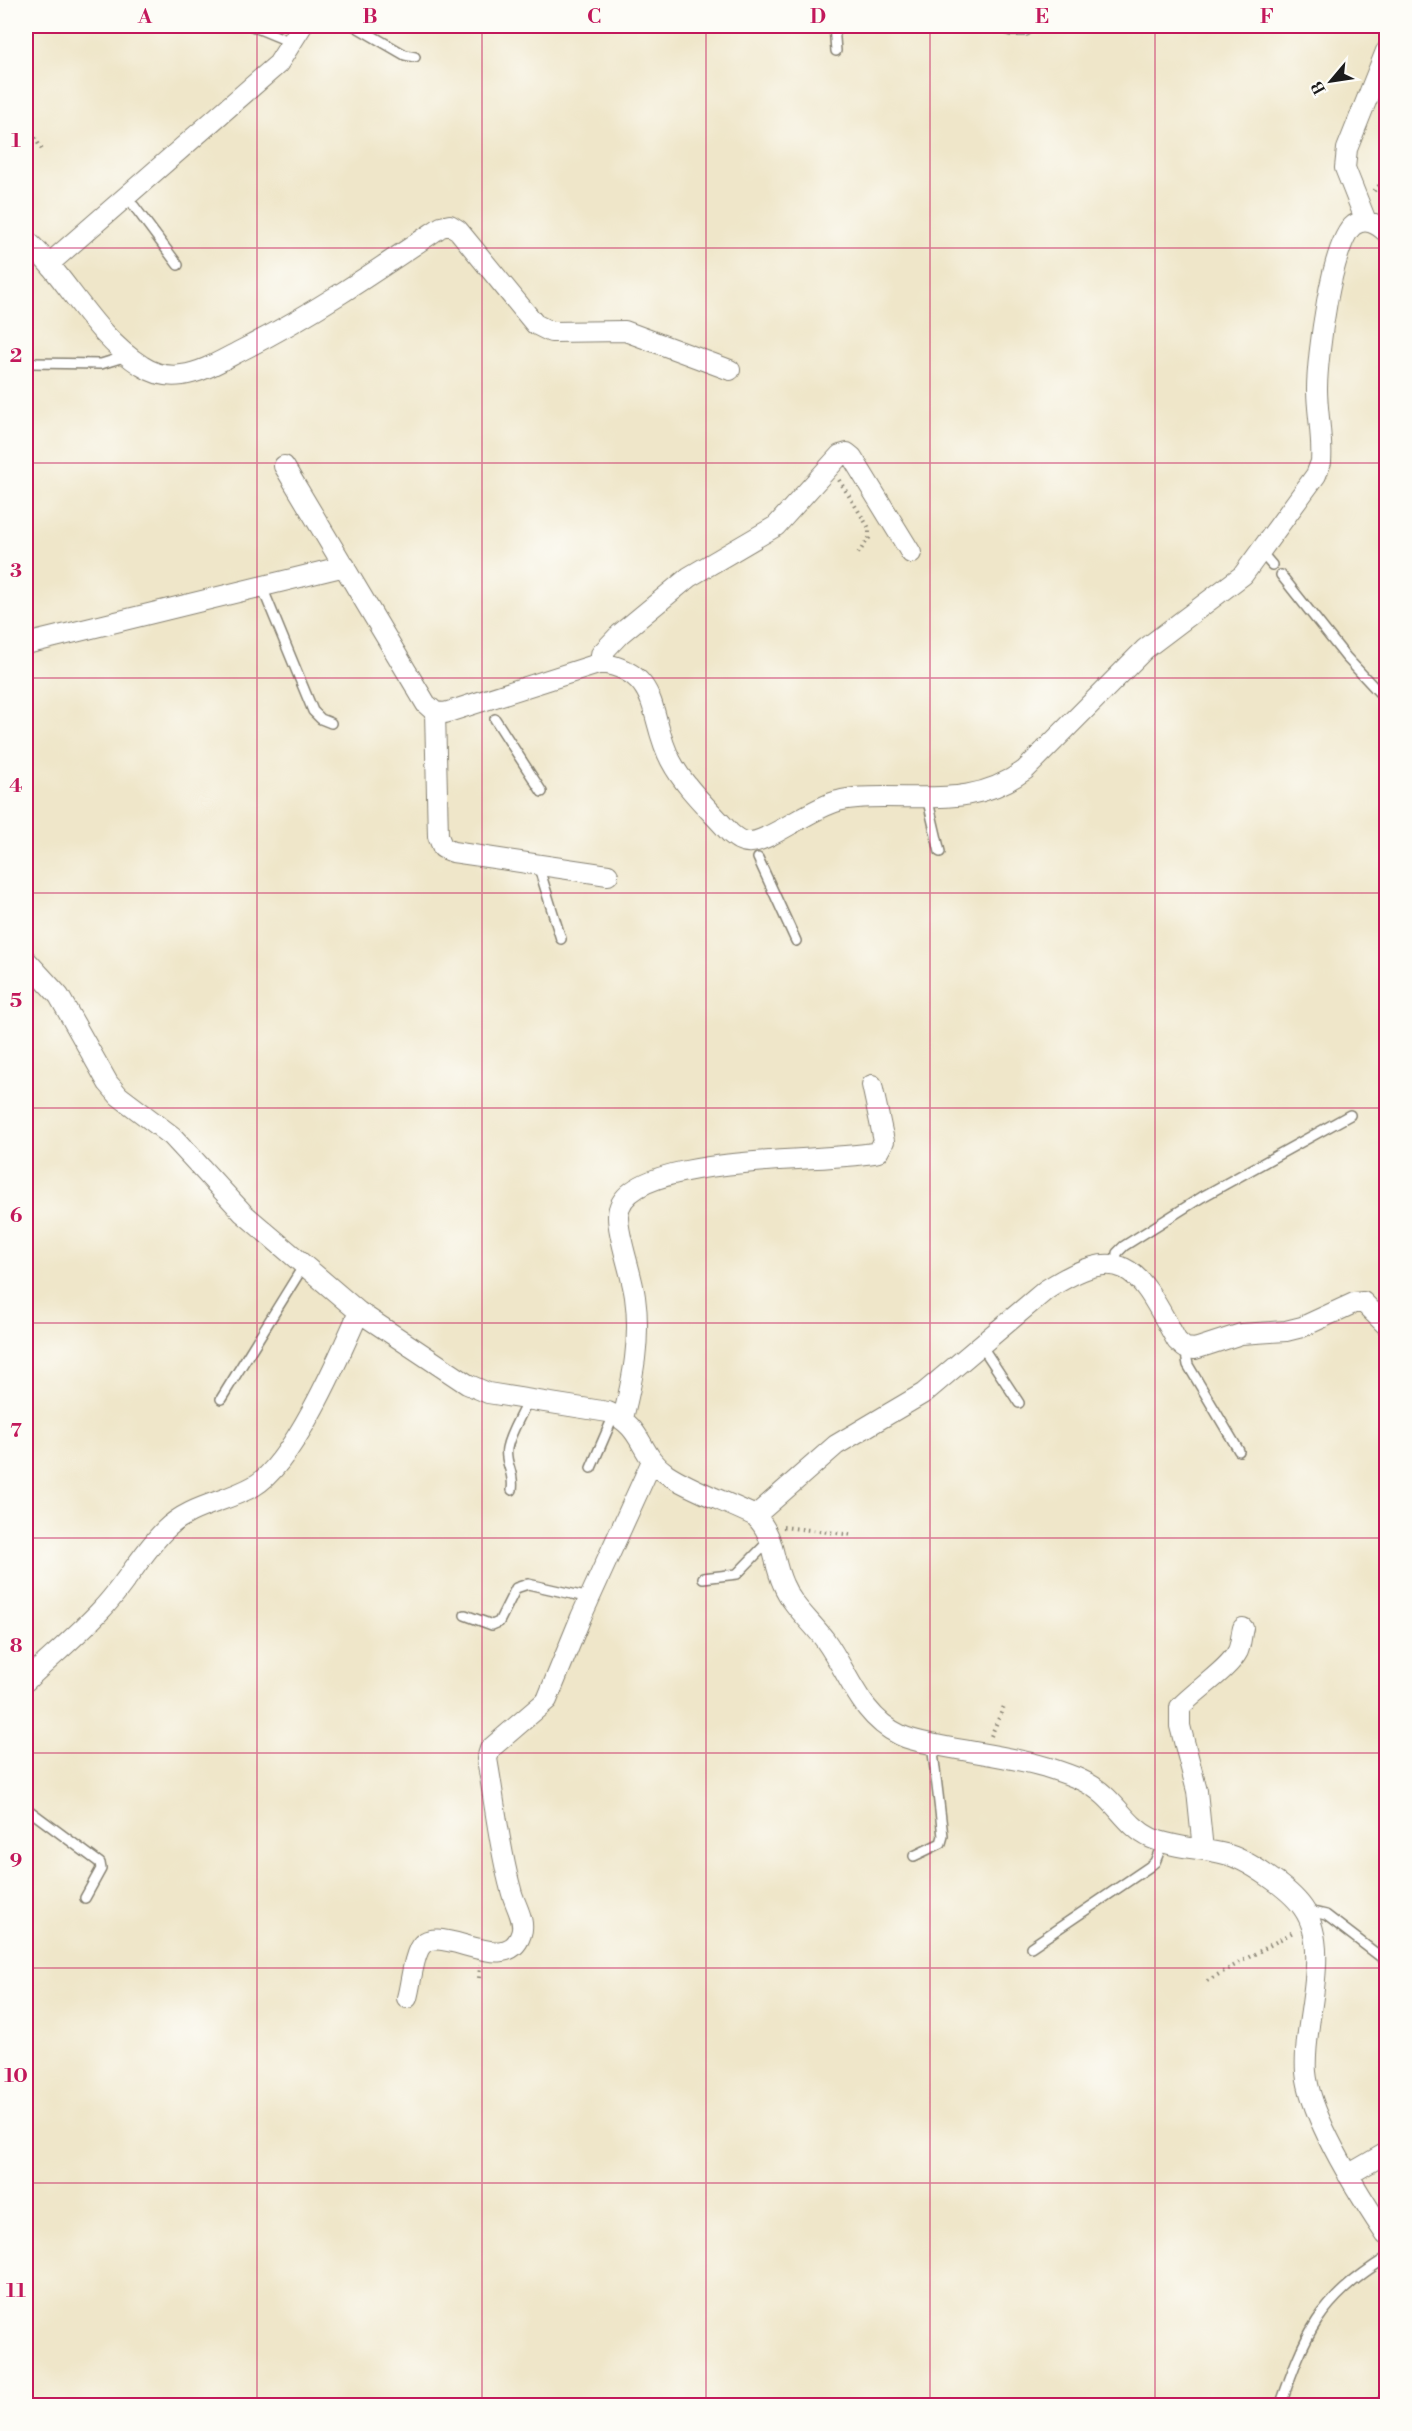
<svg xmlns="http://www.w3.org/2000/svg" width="1412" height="2431" viewBox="0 0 1412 2431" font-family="'Libre Bodoni',serif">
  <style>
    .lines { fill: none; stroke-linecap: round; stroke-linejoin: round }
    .service-casing { stroke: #868172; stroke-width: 12 }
    .minor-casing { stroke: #868172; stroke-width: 22 }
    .path { stroke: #868172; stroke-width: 4; stroke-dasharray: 1.5 4.5; stroke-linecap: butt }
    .service { stroke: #fff; stroke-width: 9 }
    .minor { stroke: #fff; stroke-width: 20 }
    .grid { fill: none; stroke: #c2185b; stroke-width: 1.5; stroke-opacity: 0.55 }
    .neatline { fill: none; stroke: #c2185b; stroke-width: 2 }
    .grid-label { font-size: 20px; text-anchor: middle; font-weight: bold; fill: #c2185b }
  </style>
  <rect width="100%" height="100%" fill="#fdfcf7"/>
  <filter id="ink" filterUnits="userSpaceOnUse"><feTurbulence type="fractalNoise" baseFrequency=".0167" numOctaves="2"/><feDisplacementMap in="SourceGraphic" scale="12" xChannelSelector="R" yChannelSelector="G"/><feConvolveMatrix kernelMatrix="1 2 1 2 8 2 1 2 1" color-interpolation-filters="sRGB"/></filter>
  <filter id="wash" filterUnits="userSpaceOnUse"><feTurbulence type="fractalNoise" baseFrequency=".008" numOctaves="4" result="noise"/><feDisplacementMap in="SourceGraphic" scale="24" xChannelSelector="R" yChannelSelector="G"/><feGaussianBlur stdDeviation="1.35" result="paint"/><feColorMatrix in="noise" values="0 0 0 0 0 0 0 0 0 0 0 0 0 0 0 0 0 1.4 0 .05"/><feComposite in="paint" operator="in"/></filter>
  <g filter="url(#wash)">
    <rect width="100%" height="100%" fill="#efe6c9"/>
  </g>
  <g filter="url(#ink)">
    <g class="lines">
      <g class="service-casing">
        <path id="service" d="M252,26l41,17
          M355,26l50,29 10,2
          M834,26l2,25
          M134,206l44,59
          M30,363l71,1 26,-8
          M1260,551l12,14
          M1281,575l65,82 40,43
          M262,587l51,124 8,8 10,4
          M495,719l47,73
          M927,797l13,55
          M758,858l38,83
          M538,865l23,74
          M1116,1265l1,-12 7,-7 78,-49 148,-82
          M981,1345l38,58
          M1185,1348l3,17 51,86
          M221,1399l83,-134
          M591,1468l23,-53
          M512,1490c3,-18 -8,-27 -5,-42 3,-16 15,-33 21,-49
          M703,1578l34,-4 33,-34
          M465,1615l27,10 7,-3 17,-34 12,-4 62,14
          M26,1808l74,55 1,6 -16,29
          M914,1856l27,-13 2,-7 -11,-92
          M1305,1910l21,5 60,46
          M1031,1947l118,-80 6,-5 8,-20
          M1280,2406c26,-74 38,-105 106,-148"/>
      </g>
      <g class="minor-casing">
        <path id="minor" d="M1012,26h12
          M1366,221l-21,-53 2,-19 39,-98
          M26,240c42,38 67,95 116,126 12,8 26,11 40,9 22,-3 42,-16 62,-26 71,-36 132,-78 197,-122l9,-2 8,5 77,94 16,8 74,-1 105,39
          M50,263l228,-199 24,-38
          M284,466l142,238 9,8 10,1 156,-50c62,10 47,56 70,98 14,27 40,50 59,72 6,5 12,10 21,9 21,-2 60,-34 87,-41 14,-4 30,-4 46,-4 53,0 96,6 141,-27l120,-121 98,-74 73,-100 5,-13c2,-25 -4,-49 -4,-73 0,-30 14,-147 37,-164 12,-8 23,-1 32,7
          M26,644l319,-78
          M601,663v-9l19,-20 69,-57 87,-51 64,-71 7,-2 5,4 59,96
          M435,712l3,124 5,12 10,4 155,23
          M26,960l33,36 49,87 11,13 53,40 71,77 116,99 108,72 21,9 120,19c37,15 30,43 59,62 26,17 60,28 88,42 20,19 17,44 28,68 9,22 28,37 42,56 24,33 35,76 75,95 12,6 27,8 41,11 35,7 72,11 105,21 21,7 42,13 58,28 16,14 27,34 47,43 23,10 50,10 74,16 22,5 65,35 78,54 30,42 -1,115 3,164 4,46 54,124 80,163
          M623,1418c10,-40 18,-79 12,-121 -3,-23 -17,-60 -17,-80 -1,-66 214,-53 260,-65l6,-11 -12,-56
          M755,1516l81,-71 88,-52 122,-103c81,-52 93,-18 131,51l8,7 10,1 46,-15 45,-3 16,-4 52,-24 9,-1 23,23
          M26,1681c25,-24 52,-46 76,-72 23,-24 39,-55 63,-79 25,-25 59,-27 89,-44 39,-22 86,-131 105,-174
          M1203,1850l-6,-59 -17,-65v-19c16,-17 49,-38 58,-56 3,-7 3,-16 5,-23
          M407,1998c4,-14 5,-35 12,-49 16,-32 87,31 102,-15 5,-14 -7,-30 -10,-44 -12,-43 -16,-87 -24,-131l3,-10 57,-49 34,-83 71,-156
          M1348,2175l38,-22
          M1385,2406l1,-2"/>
      </g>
      <path class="path" d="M26,122l16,28
        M1374,191l12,-13
        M839,480l30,48v10l-12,17
        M783,1527l71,8
        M991,1736l14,-32
        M479,1978l1,-12
        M1207,1981l88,-50"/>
      <use href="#service" class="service"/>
      <use href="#minor" class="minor"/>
    </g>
  </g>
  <path class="grid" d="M257,26v2380M482,26v2380M706,26v2380M930,26v2380M1155,26v2380M26,248h1360M26,463h1360M26,678h1360M26,893h1360M26,1108h1360M26,1323h1360M26,1538h1360M26,1753h1360M26,1968h1360M26,2183h1360"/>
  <rect width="1412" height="2431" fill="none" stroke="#fdfcf7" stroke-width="66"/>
  <g transform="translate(1331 81) rotate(241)" stroke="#fdfcf7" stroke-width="4.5" paint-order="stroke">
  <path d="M0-4.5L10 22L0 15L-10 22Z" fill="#1c1c1c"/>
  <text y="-9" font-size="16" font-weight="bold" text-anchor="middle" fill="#1c1c1c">B</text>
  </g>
  <rect x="33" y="33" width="1346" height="2365" class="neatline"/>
  <g class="grid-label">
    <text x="145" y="23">A</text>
    <text x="370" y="23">B</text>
    <text x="594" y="23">C</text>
    <text x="818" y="23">D</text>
    <text x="1042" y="23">E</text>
    <text x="1267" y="23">F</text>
    <text x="16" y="147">1</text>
    <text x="16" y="362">2</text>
    <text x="16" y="577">3</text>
    <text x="16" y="792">4</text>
    <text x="16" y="1007">5</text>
    <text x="16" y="1222">6</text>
    <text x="16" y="1437">7</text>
    <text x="16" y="1652">8</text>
    <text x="16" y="1867">9</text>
    <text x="16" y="2082">10</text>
    <text x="16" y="2297">11</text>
  </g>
</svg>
